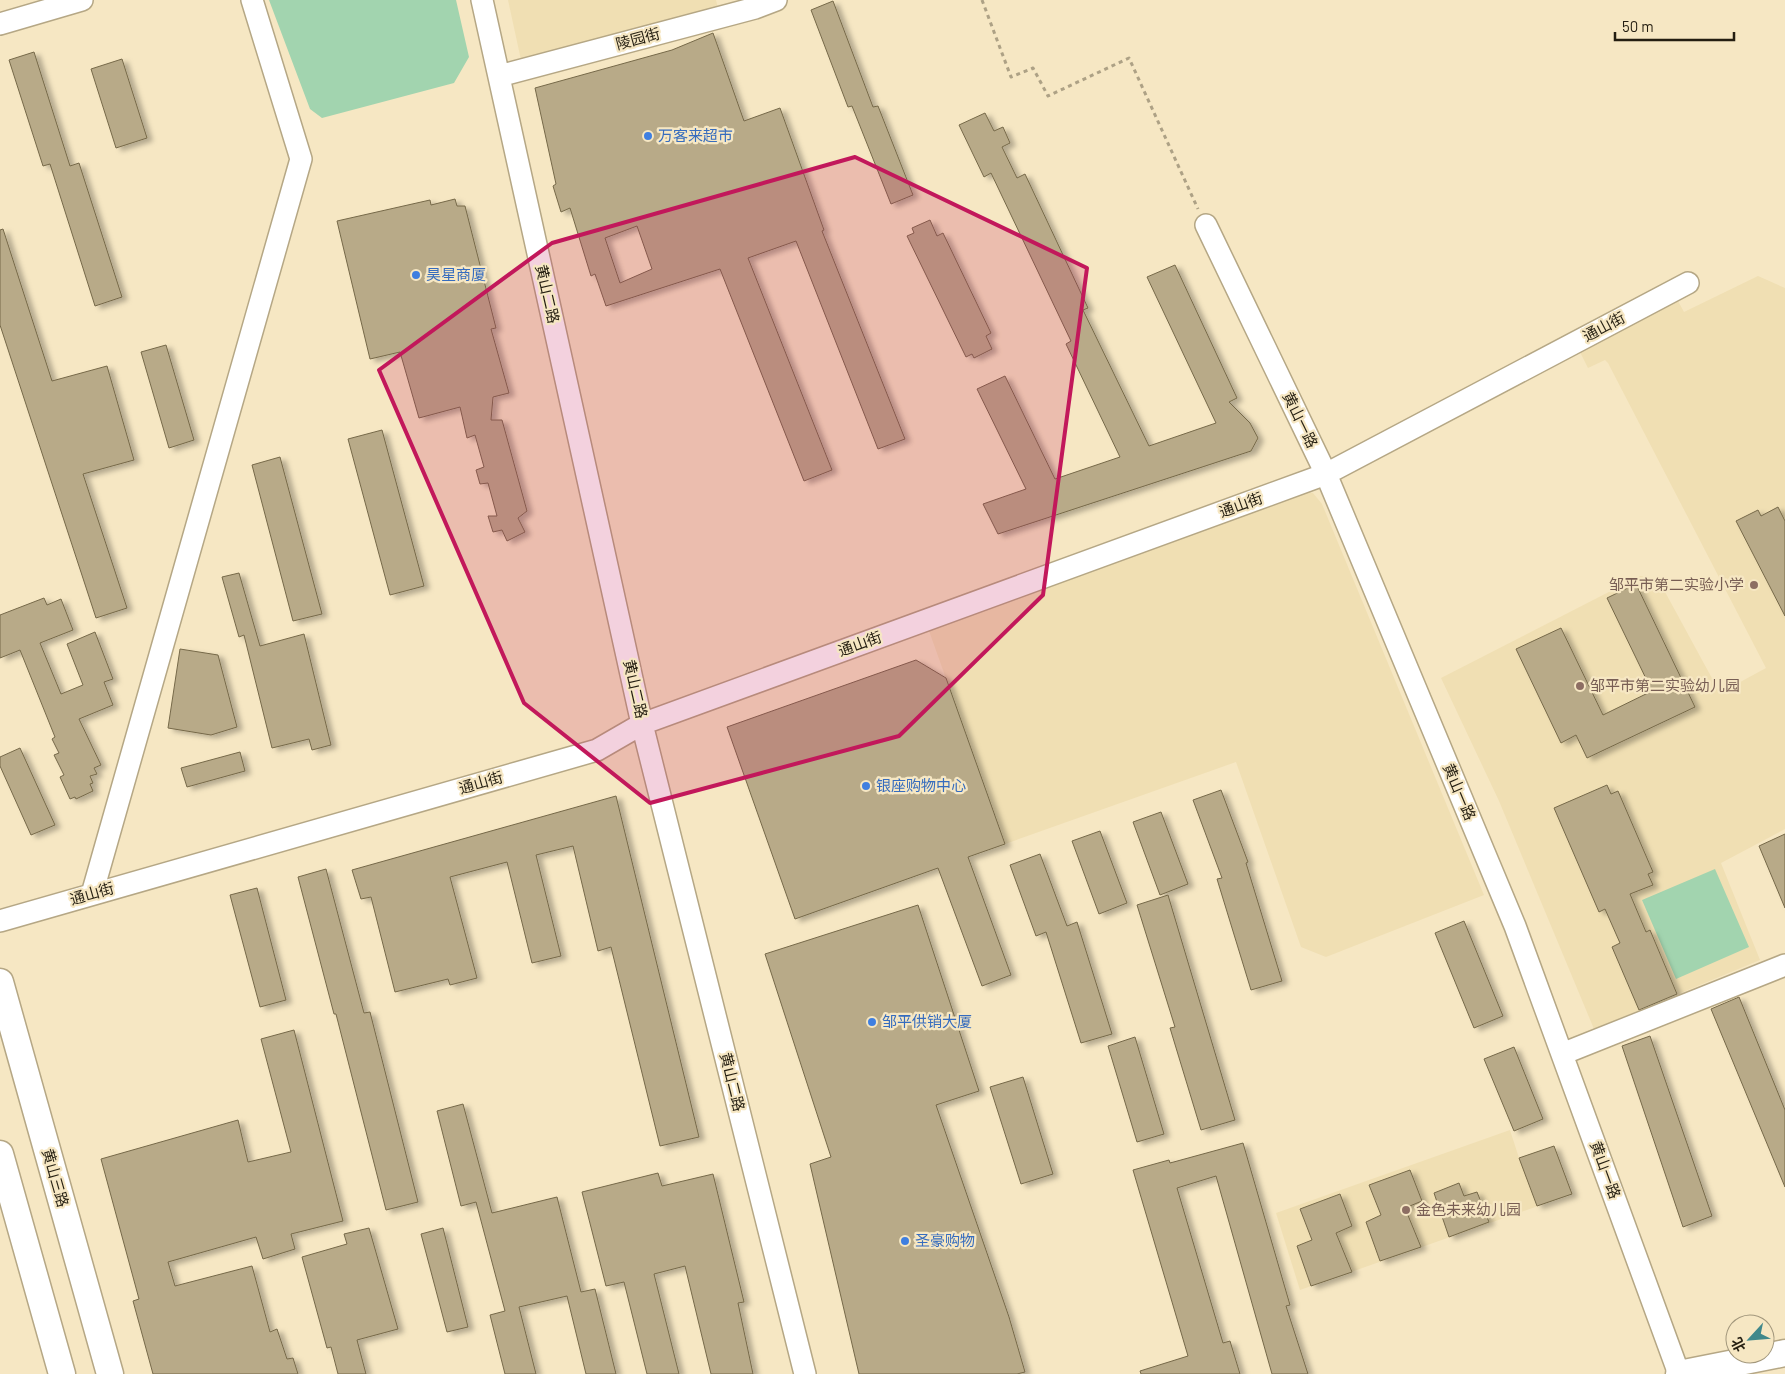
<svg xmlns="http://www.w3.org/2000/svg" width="1785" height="1374" viewBox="0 0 1785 1374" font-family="Barlow,'Noto Sans SC',sans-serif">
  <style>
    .built { fill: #f0dfb3 }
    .green { fill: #a2d4af }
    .building { fill: #b8aa88; stroke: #766949; fill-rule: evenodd; filter: url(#shadow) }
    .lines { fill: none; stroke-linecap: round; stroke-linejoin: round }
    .minor-casing { stroke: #b5a785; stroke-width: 24 }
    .major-casing { stroke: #b5a785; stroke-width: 29 }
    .path { stroke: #ada185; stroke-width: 3; stroke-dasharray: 4 4; stroke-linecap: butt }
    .minor { stroke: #fff; stroke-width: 21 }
    .major { stroke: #fff; stroke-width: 26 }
    .marked { fill: #c2185b; fill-opacity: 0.2; stroke: #c2185b; stroke-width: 4; stroke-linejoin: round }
    .shop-dot { fill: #3f7fe0; stroke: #f6e7c3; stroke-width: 2 }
    .education-dot { fill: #8d6e63; stroke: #f6e7c3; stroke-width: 2 }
    .labels { text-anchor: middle; stroke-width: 4.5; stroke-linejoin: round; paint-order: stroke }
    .street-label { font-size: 15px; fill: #241e11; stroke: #f6e7c3 }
    .shop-label { font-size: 15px; fill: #366cbe; stroke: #f6e7c3; text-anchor: start }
    .education-label { font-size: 15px; fill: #785e54; stroke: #f6e7c3; text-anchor: start }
  </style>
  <defs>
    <filter id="shadow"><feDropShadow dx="5.5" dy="3" stdDeviation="2.5" flood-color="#0004"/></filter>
  </defs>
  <rect width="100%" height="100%" fill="#f6e7c3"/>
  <path class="built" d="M508,0h208l2,9 -197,51z
    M1758,276l27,12v541l-64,34 39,97 -166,69 -95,-228 -58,-123 199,-102 18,3 62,114 46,-25 -158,-305 -3,-3 -17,8 -8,-16 98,-51 6,11z
    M1300,491l13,2 9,11 162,391 -158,62 -25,-10 -65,-185 -231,82 -77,-216z
    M1510,1130l9,28 35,-12 18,48 -272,96 -24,-77z"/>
  <path class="green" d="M269,0h187l13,57 -15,26 -132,35 -12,-9z
    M1715,869l34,78 -73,32 -34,-79z"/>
  <path class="building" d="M833,1l40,106 5,-1 35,89 -22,9 -39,-98 -4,1 -37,-97z
    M713,33l31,88 36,-13 44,122 -2,1 83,208 -27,10 -82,-208 -48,17 84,212 -28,11 -84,-212 -114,37 -11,-32 -4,2 -21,-68 -9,4 -8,-26 3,-2 -21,-96 137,-38zM637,226l15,43 -32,14 -15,-45z
    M34,52l36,114 9,-3 43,134 -27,9 -45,-142 -7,2 -34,-106z
    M122,59l25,79 -31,10 -25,-79z
    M985,113l9,18 9,-4 7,16 -8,4 15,31 8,-4 63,134 -5,2 66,136 67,-23 -69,-146 28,-12 62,133 -8,4 21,21 8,15 -7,13 -253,83 -15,-30 43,-15 -49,-100 28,-13 50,103 65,-22 -54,-113 5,-3 -80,-168 -7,4 -25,-52z
    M455,199l2,7h8l31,122 -5,1 18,64 -16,4 -2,23h11l25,91 -9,7 7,14 -18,9 -5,-11 -9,2 -5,-16h9l-9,-33 -8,1 -4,-14 8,-3 -9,-32 -8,3 -7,-31 -41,11 -19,-66 -30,7 -33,-138 93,-21 1,5z
    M930,220l7,16 6,-3 48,100 -5,3 6,13 -18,9 -2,-4 -6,3 -59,-121 7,-3 -2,-5z
    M3,229l49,152 55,-15 27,94 -51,14 44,134 -31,10 -96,-293v-95z
    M166,345l28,95 -25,8 -28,-96z
    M382,430l42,156 -34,9 -42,-156z
    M280,457l42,157 -29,7 -41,-156z
    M1778,507l7,14v95l-49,-95 22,-11 3,6z
    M239,573l21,73 44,-12 27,111 -19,5 -3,-11 -37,9 -28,-113 -5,2 -17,-60z
    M1636,584l59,123 -108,51 -11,-23 -15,8 -45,-94 45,-21 42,87 49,-24 -45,-93z
    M44,598l3,7 14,-6 12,31 -33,13 21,51 22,-9 -16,-41 28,-12 18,47 -9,3 9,23 -34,14 22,46 -7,3 3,6 -7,2 3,7 -3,1 3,7 -17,8 -1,-2 -5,2 -10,-22 4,-2 -10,-20 5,-2 -7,-14 3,-2 -35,-87 -20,8v-43z
    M180,649l38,6 19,72 -26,8 -43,-7z
    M916,660l30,18 59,166 -37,13 43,118 -29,11 -44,-118 -143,51 -68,-192z
    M20,748l35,77 -24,10 -31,-69v-9z
    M240,752l5,19 -58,16 -6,-19z
    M1607,785l4,9 7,-3 35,81 -5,2 5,11 -23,9 16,38 4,-2 27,64 -38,16 -27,-63 8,-4 -15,-34 -6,3 -45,-104z
    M1221,790l27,72 -2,1 36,118 -31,9 -34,-111 5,-1 -29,-78z
    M616,796l83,341 -39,9 -49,-199 -13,4 -25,-105 -37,9 25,101 -29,7 -25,-101 -57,15 27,101 -27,7 -2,-6 -53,13 -24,-95 -10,2 -9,-29z
    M1161,812l27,72 -28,11 -27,-73z
    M1100,831l27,72 -28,11 -27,-73z
    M1785,834v74l-26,-62z
    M1040,854l27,72 10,-4 35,112 -31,9 -35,-111 -10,4 -26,-71z
    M326,869l38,144 6,-1 48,190 -32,8 -50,-196h-2l-36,-137z
    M257,888l29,112 -26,7 -30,-112z
    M1168,895l67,225 -34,10 -31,-102 5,-1 -38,-122z
    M918,905l61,186 -43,14 73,212 16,55 -8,2h-158l-49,-210 21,-7 -66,-203z
    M1464,921l39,95 -29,12 -39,-95z
    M1739,997l46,113v77l-74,-178z
    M294,1030l49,191 -52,13 4,15 -32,10 -7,-22 -88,25 7,24 77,-20 18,66 7,-3 10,30 6,-1 5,16h-145l-20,-73 6,-2 -38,-140 137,-39 10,42 43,-10 -30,-113z
    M1650,1036l62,180 -29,11 -61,-181z
    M1135,1037l29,97 -27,8 -29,-96z
    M1514,1047l29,72 -29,12 -30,-72z
    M1023,1077l30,97 -32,10 -31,-97z
    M463,1104l29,109 65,-16 24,95 14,-3 21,85h-30l-19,-78 -48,11 17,67h-31l-15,-59 15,-4 -29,-109 -15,4 -24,-95z
    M1243,1143l47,162 -4,1 22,68h-36l-56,-198 -39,12 46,155 7,-2 10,33h-99l-1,-3 48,-15 -55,-186 36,-10 1,3z
    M1554,1146l18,48 -35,12 -18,-48z
    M1410,1170l12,31 -17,7 16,39 -41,14 -14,-39 15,-7 -12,-30z
    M658,1173l4,13 51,-12 31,128 -6,1 15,71h-42l-26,-108 -31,8 25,100h-32l-23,-92 -18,4 -24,-94z
    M1459,1183l5,13 13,-4 12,30 -40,15 -15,-44z
    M1340,1194l12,32 -16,7 16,39 -41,14 -14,-40 15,-6 -12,-31z
    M369,1228l29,101 -41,11 9,34h-28l-7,-27 -4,1 -25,-91 45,-13 -3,-10z
    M443,1228l25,99 -21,5 -26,-98z"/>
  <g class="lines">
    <g class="minor-casing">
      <path id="minor" d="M482,0l160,724 163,650
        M0,24l82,-24
        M499,76l256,-68 21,-8
        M1206,225l120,249 189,452 164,448
        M92,894l209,-735 -49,-159
        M0,921l597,-171 45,-26 684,-250 362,-191
        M1562,1054l223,-89"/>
    </g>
    <g class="major-casing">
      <path id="major" d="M0,982l110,392
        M0,1154l62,220
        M1679,1374l106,-21"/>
    </g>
    <path class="path" d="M982,0l29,77 22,-9 15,28 81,-38 69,151"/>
    <use href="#minor" class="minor"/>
    <use href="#major" class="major"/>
  </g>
  <path class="marked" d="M855,157l232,111 -44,327 -144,141 -249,67 -126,-100 -145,-333 173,-127z"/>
  <g class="shop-dot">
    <circle cx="648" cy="136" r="5"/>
    <circle cx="416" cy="275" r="5"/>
    <circle cx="866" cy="786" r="5"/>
    <circle cx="872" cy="1022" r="5"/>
    <circle cx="905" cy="1241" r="5"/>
  </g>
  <g class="education-dot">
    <circle cx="1754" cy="585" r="5"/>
    <circle cx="1580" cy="686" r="5"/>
    <circle cx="1406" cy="1210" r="5"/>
  </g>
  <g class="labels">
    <g class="street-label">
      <text transform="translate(638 39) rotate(-15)" y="5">陵园街</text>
      <text transform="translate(547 294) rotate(77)" y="5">黄山二路</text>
      <text transform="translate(1604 327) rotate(-28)" y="5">通山街</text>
      <text transform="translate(1300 420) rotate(64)" y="5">黄山一路</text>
      <text transform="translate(1241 505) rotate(-20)" y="5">通山街</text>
      <text transform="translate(860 644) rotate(-20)" y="5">通山街</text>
      <text transform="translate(635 689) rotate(77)" y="5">黄山二路</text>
      <text transform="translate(481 783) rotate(-16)" y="5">通山街</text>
      <text transform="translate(1459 792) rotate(67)" y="5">黄山一路</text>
      <text transform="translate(92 894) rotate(-16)" y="5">通山街</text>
      <text transform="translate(732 1082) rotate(76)" y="5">黄山二路</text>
      <text transform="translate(1605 1170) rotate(70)" y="5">黄山一路</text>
      <text transform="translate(55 1178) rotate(74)" y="5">黄山三路</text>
    </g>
    <g class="shop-label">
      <text x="658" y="141">万客来超市</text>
      <text x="426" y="280">昊星商厦</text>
      <text x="876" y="791">银座购物中心</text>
      <text x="882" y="1027">邹平供销大厦</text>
      <text x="915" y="1246">圣豪购物</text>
    </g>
    <g class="education-label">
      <text x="1744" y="590" text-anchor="end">邹平市第二实验小学</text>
      <text x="1590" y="691">邹平市第二实验幼儿园</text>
      <text x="1416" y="1215">金色未来幼儿园</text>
    </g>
  </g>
  <g transform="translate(1750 1339) rotate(244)"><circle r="24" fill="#f6e7c3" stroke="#a2977c"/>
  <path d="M0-4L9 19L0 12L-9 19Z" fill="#40888b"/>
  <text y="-8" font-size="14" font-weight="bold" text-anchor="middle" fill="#241e11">北</text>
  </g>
  <path d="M1615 32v8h119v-8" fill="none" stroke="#241e11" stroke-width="2.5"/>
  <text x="1622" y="32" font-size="15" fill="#241e11" stroke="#f6e7c3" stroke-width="4" paint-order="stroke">50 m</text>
</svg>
